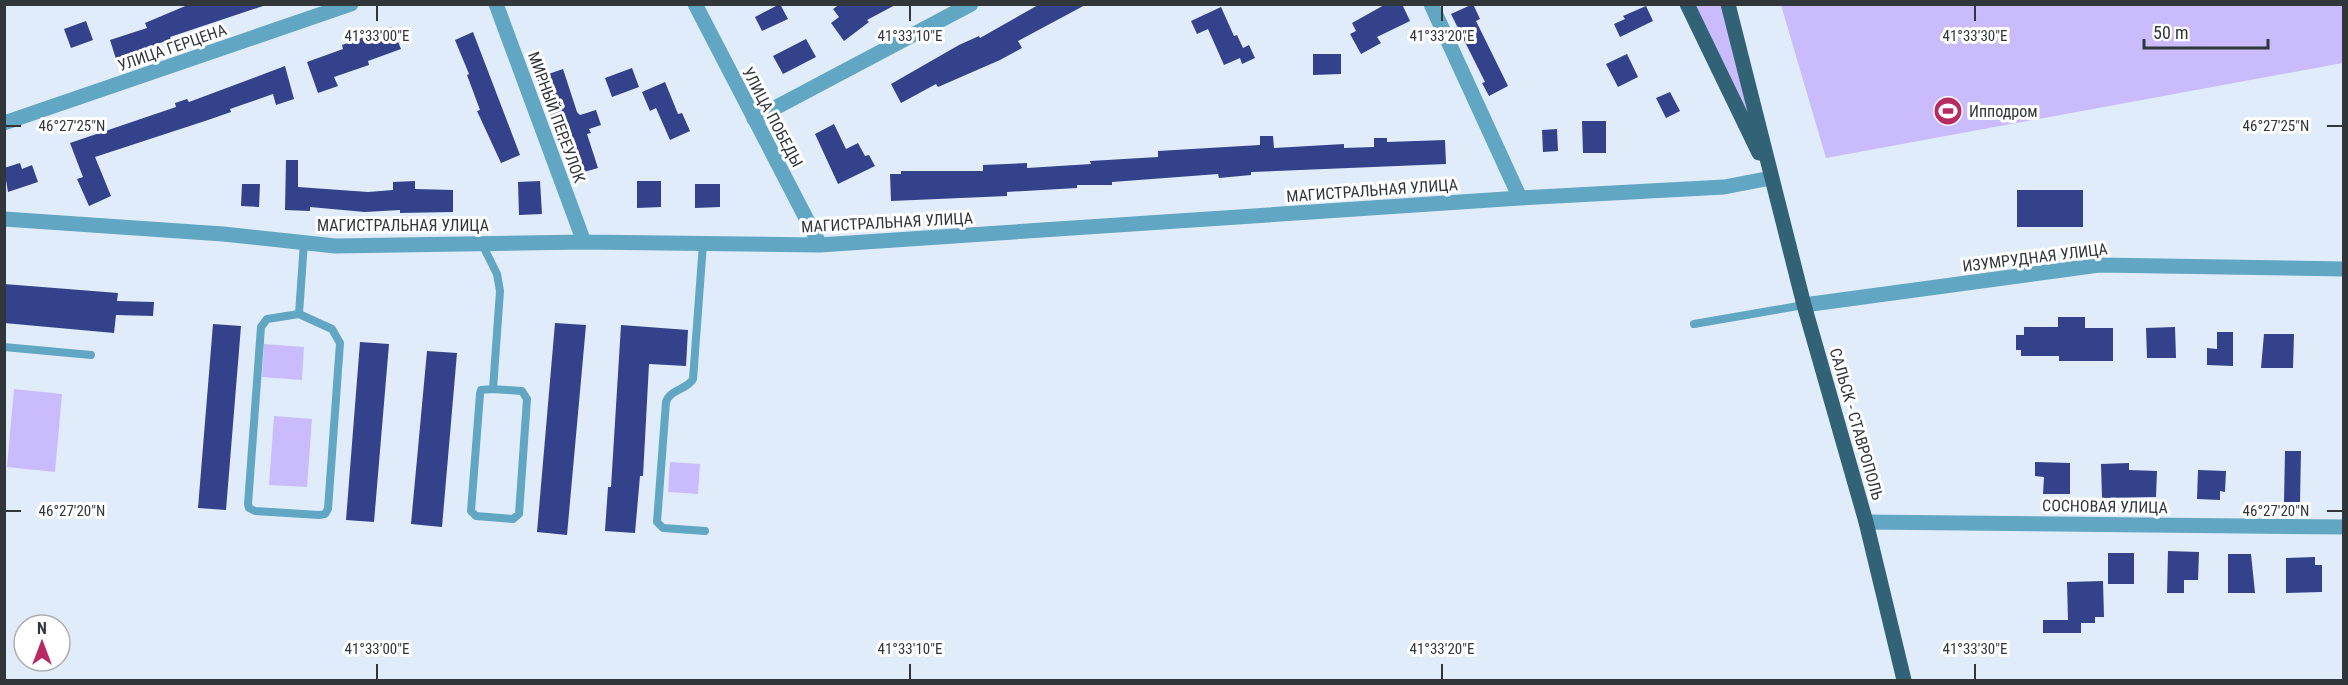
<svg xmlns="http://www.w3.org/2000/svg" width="2348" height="685" viewBox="0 0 2348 685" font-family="'Roboto Condensed',sans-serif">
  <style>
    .green { fill: #cabcfc }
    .building { fill: #33428a }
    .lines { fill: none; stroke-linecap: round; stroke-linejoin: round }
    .service { stroke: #61a6c3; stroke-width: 8 }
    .minor { stroke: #61a6c3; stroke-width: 15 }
    .primary { stroke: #316276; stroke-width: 15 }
    .ticks { fill: none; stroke: #31363b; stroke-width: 2 }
    .labels { text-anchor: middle; stroke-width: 6; stroke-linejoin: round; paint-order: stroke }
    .street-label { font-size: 16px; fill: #31363b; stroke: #fff }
    .poi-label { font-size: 16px; fill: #31363b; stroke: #fff; text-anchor: start }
    .ticks-label { font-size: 15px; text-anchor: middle; fill: #31363b; stroke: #fff; stroke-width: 6; stroke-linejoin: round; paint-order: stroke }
  </style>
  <rect width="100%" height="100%" fill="#e0ecf9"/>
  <path class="green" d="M1686,5h41l44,173z
    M1781,5h562v58l-517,95z
    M264,344l40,3 -2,33 -40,-3z
    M14,389l48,5 -7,78 -48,-5z
    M274,416l38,3 -5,68 -38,-2z
    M670,462l30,2 -2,30 -30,-2z"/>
  <path class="building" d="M190,4l73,2 -93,31 1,2 -55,20 -6,-19 37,-12 -2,-5z
    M780,4l8,15 -26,12 -7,-14z
    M840,4h57l-30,16 2,2 -25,19 -13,-18 8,-6 -6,-8z
    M1040,4h47l-69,37 4,7 -22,12 -62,27 -2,-3 -35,19 -10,-19 68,-39 20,-9 1,2z
    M1386,4h16l8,17 -33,16 4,6 -20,11 -11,-20 6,-3 -4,-8z
    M1473,4l7,15 -4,2 32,65 -19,10 -7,-13 3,-1 -34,-68z
    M1646,6l7,15 -33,16 -6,-13 11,-5 -2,-3z
    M1221,7l13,29 3,-1 6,13 6,-3 6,13 -13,6 -2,-6 -16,7 -16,-36 -11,5 -6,-13z
    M86,21l7,19 -22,8 -7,-19z
    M392,27l9,22 -33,12 1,4 -35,12 4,9 -20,7 -11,-31 36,-13 -1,-4z
    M473,32l47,123 -19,8 -24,-52 3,-1 -13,-35 2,-1 -14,-34z
    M806,39l10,18 -33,17 -10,-18z
    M1313,54h28v20l-28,1z
    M1627,54l11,23 -20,10 -12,-23z
    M285,66l9,33 -18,6 -3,-11 -43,15 1,3 -23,8 -113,37 16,39 -22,10 -12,-27 6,-2 -13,-34 106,-36 -1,-4 12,-4 2,3z
    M632,68l7,19 -27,10 -7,-19z
    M563,69l14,43 3,3 16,-5 5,15 -12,4 2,4 -4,1 11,34 -28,8 -33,-98z
    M665,82l13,32 4,-1 8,18 -20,9 -14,-32 -6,3 -8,-19z
    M1670,92l10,19 -14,7 -10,-20z
    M1582,121h24v32h-23z
    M834,124l12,25 12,-6 7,13 4,-1 6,11 -37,18 -23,-50z
    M1557,129l1,22 -15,1 -1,-22z
    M1260,136h13l1,12 70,-4v4l30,-1v-9h13v4l58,-2 1,24 -195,8v3l-32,3 -1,-4 -106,8v3h-35v3l-70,4v4l-116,5 -1,-27h11v-3h82v-6l44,-2v5l64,-4 -1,-3 68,-4v-6l102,-6z
    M286,160h12v27l70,5 25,-2v-8l22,-1v8l38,1v22l-53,1v-3l-35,2 -55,-5v4l-25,-1z
    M20,163l2,6 10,-4 6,17 -30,10 -4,-24z
    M540,181l2,33 -23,1 -1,-33z
    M637,181h24v26l-24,1z
    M242,184h18l-1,23 -18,-1z
    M695,184h25v23l-25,1z
    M2017,190h66v37h-66z
    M4,284l114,9 -1,8 37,1 -1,14 -37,-1 -2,18 -110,-10z
    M2058,317h27v11h28v33h-54v-5h-38v-6h-5v-15h8v-8h34z
    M555,323l31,2 -19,210 -30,-3z
    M213,324l28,2 -15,184 -28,-2z
    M621,325l67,5 -2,36 -37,-2 -6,112h-3l-5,57 -30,-2 3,-44h3z
    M2175,327l1,31h-29l-1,-30z
    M2217,332h16v34l-26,-1v-17l10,1z
    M2264,334h30l-1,34h-32z
    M360,342l29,2 -15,178 -28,-2z
    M427,351l30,2 -15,174 -31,-3z
    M2285,451h16l-1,51h-16z
    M2035,462l35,1v31h-27l1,-17 -9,-1z
    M2129,463v7l28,1 -1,26 -54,1 -1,-34z
    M2198,470l28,1 -1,21 -5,-1v9l-23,-1z
    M2168,551l31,1 -1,28h-14v13h-17z
    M2108,553h26v31h-26z
    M2228,554h23l4,39h-27z
    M2315,557v8h7v27l-36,1v-35z
    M2103,581l1,36h-9v6h-14v10h-38v-13h25l-1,-38z"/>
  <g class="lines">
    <path class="service" d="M482,244l15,30 3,17 -7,98 29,2 5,8 -8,115 -6,5 -37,-3 -5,-5 9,-117 1,-4 12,-1
      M703,244l-10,135c-6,11 -23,10 -27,23l-9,120 6,6 42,3
      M299,314l33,15 8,14 -12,166 -3,5 -6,1 -64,-4 -6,-3 -1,-4 13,-177 6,-8 32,-5 5,-72
      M1694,324l110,-19
      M4,347l87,8"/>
    <path class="minor" d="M496,4l88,238
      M695,4l125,241
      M1431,4l89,194
      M754,119l217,-115
      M4,123l347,-119
      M4,219l219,15 112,12 249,-4 236,3 700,-47 204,-11 47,-9
      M1804,305l295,-40 245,4
      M1866,522l478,5"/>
    <path class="primary" d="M1687,4l72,149
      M1728,4l76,301 62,217 38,158"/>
  </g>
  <path class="ticks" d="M377,6v15M910,6v15M1442,6v15M1975,6v15M6,126h15M2327,126h15M6,511h15M2327,511h15M377,664v15M910,664v15M1442,664v15M1975,664v15"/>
  <defs>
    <g id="stadium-disc" transform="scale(1.5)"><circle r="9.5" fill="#b72b62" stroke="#fff"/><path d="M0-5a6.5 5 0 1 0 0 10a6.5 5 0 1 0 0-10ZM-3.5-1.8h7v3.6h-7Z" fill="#fff"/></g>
  </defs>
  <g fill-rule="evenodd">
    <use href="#stadium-disc" x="1948" y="111"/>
  </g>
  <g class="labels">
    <g class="street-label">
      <text transform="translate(172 47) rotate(-19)" y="6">УЛИЦА ГЕРЦЕНА</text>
      <text transform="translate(557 117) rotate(70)" y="6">МИРНЫЙ ПЕРЕУЛОК</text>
      <text transform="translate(773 117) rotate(62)" y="6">УЛИЦА ПОБЕДЫ</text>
      <text transform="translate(1372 190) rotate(-4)" y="6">МАГИСТРАЛЬНАЯ УЛИЦА</text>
      <text transform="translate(887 222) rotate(-3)" y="6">МАГИСТРАЛЬНАЯ УЛИЦА</text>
      <text x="403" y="231">МАГИСТРАЛЬНАЯ УЛИЦА</text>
      <text transform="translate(2035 257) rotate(-7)" y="6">ИЗУМРУДНАЯ УЛИЦА</text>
      <text transform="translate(1857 424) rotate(74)" y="6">САЛЬСК - СТАВРОПОЛЬ</text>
      <text transform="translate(2105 506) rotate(1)" y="6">СОСНОВАЯ УЛИЦА</text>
    </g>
    <g class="poi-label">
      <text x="1969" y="117">Ипподром</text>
    </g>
  </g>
  <g class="ticks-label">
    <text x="377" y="41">41°33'00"E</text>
    <text x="910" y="41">41°33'10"E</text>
    <text x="1442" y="41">41°33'20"E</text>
    <text x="1975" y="41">41°33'30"E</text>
    <text x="72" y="131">46°27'25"N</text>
    <text x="2276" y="131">46°27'25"N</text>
    <text x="72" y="516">46°27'20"N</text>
    <text x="2276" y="516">46°27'20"N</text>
    <text x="377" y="654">41°33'00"E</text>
    <text x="910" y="654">41°33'10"E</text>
    <text x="1442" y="654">41°33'20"E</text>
    <text x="1975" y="654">41°33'30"E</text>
  </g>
  <rect width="2348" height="685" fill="none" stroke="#31363b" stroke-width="12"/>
  <g transform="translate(42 643)"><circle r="28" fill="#ffffff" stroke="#adafb1" stroke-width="1.5"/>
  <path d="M0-4.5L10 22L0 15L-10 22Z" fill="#b72b62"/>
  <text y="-9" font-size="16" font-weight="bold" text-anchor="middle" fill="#31363b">N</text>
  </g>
  <path d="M2144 39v9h124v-9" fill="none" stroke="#31363b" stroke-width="3"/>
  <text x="2153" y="39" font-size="18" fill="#31363b" stroke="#ffffff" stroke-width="4.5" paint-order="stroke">50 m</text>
</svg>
